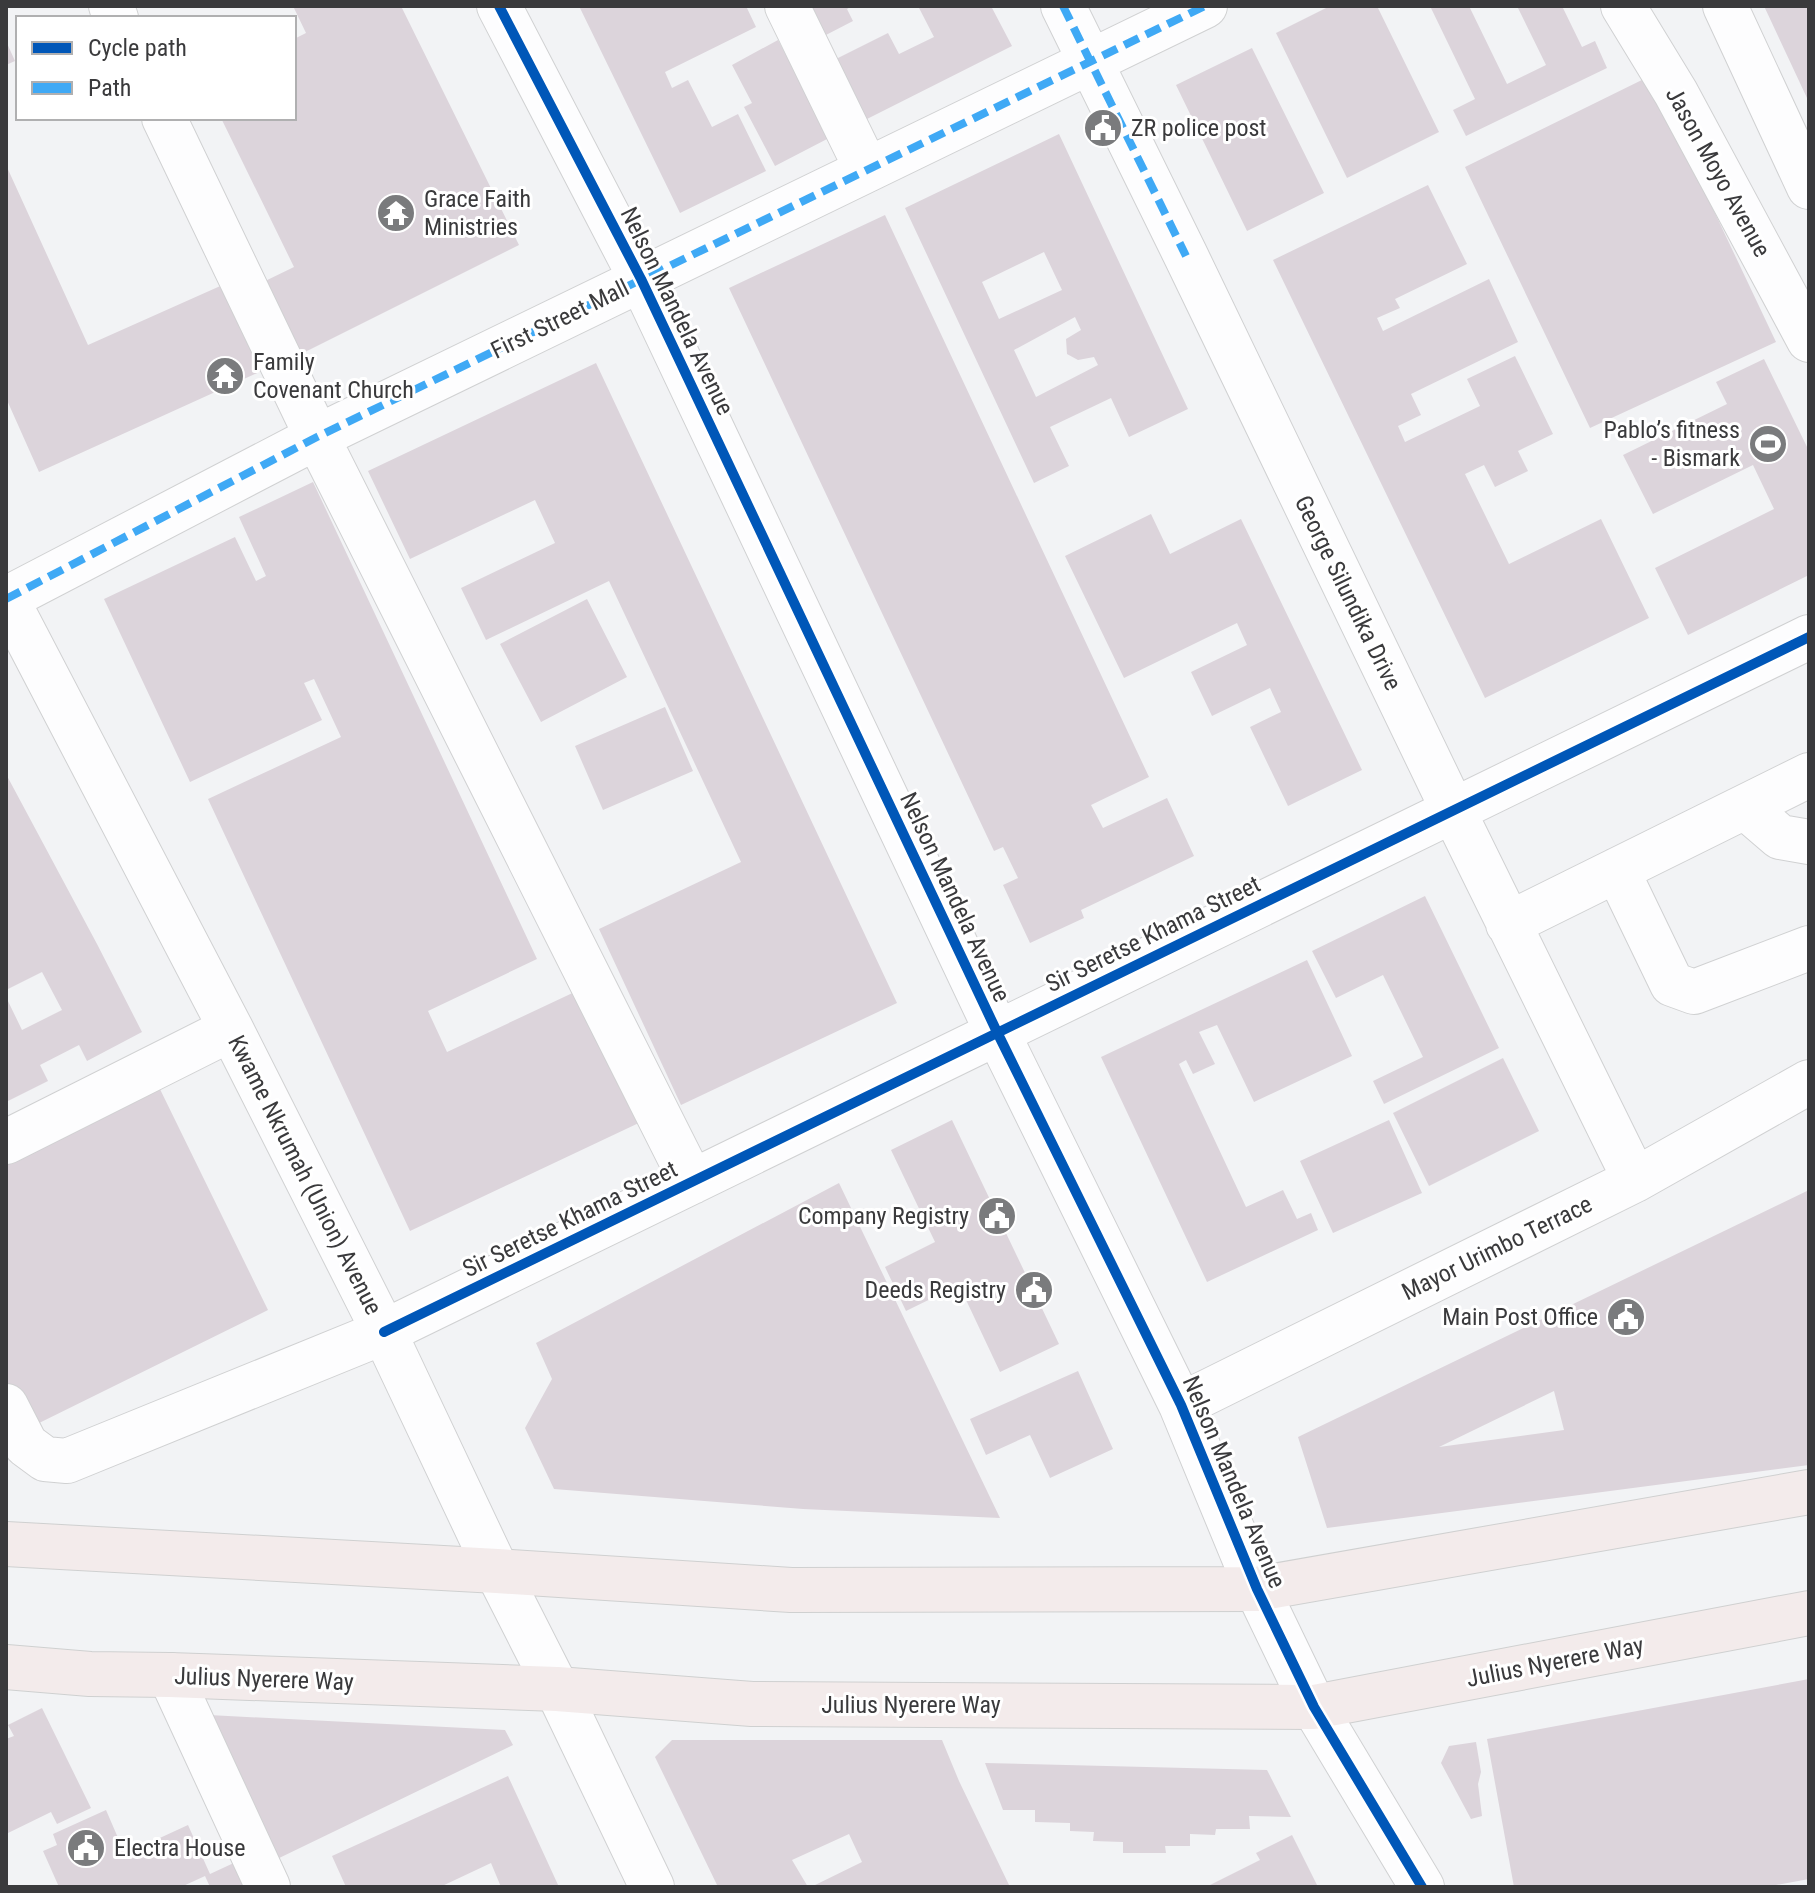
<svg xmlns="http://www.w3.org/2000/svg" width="1815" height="1893" viewBox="0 0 1815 1893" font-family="'Roboto Condensed',sans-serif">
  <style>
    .building { fill: #dcd4db; fill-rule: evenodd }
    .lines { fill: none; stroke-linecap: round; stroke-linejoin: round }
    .minor-casing { stroke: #d0d1d2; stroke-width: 46 }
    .major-casing { stroke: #cfd0d0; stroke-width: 46 }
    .minor { stroke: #fdfdfe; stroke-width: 44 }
    .major { stroke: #f3ebeb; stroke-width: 44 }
    .quiet { stroke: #3fa9f5; stroke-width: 8; stroke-dasharray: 16 8; stroke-linecap: butt }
    .cycleway-casing { stroke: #fff; stroke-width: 15 }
    .cycleway { stroke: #0057b8; stroke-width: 10 }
    .labels { text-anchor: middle; stroke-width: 6; stroke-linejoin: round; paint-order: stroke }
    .poi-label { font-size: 24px; fill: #3a3a3c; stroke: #fff; text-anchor: start }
    .street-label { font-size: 24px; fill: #3a3a3c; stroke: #fff }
  </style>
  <rect width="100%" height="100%" fill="#f2f3f5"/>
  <path class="building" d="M293,6h108l118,239 -224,112 -36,-73 35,-17 -73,-149h73v-79l12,-6z
    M579,6h167l10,21 -91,45 7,16 16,-8 24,47 26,-13 28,57 -86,42z
    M808,6h44l-5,3 6,12 -29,15z
    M918,6h73l21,40 -145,73 -31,-60 52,-26 11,21 35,-17z
    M1330,6h47l62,126 -92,46 -71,-145z
    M1430,6h39l38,78 39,-19 -29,-59h45l20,41 13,-6 12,27 -141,68 -13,-26 22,-11z
    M1764,6h45v91l-2,1z
    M778,40l51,98 -54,28 -31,-59 8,-4 -20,-38z
    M6,41l9,20 -9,4z
    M1252,48l72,145 -77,38 -71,-146z
    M1650,76l126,266 -186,86 -125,-261z
    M1059,134l129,275 -59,28 -18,-39 -61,29 19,39 -35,17 -129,-275zM1044,252l18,38 -63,29 -17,-37zM1075,317l6,13 -15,9 1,15 11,6 16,-3 4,8 -62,32 -22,-47z
    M6,165l82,180 139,-62 39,86 -227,103 -33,-74z
    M1428,185l39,79 -72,35 5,9 -23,10 6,13 106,-52 29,63 -107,52 10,21 -23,11 7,16 75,-36 -13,-27 48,-23 38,78 -35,17 10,20 -33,16 -11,-22 -19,9 44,90 92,-45 48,99 -164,80 -212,-438z
    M885,215l264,562 -58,28 12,23 64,-30 27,58 -113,54 3,8 -54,25 -27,-58 15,-7 -15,-31 -9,4 -265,-563z
    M1764,359l45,92v124l-121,60 -33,-67 119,-59 -21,-44 -100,49 -30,-59 104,-51 -11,-22z
    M596,363l301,640 -216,102 -82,-176 142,-67 -132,-281 -123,59 -25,-52 94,-45 -20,-43 -125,59 -42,-88z
    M313,482l224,477 -109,52 19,41 134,-63 62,132 -233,110 -202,-432 133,-62 -27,-58 -10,4 18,37 -132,62 -86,-183 131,-62 21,44 10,-5 -27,-59z
    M1151,514l19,40 71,-35 121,251 -74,36 -38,-79 31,-15 -11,-24 -58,28 -21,-44 56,-27 -10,-22 -113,55 -59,-122z
    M587,599l40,78 -86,45 -41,-78z
    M665,707l28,64 -90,39 -28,-64z
    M6,774l91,170 45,88 -55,29 -8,-16 -39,20 8,16 -42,21v-105l16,33 40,-20 -20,-38 -36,18z
    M1425,896l74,152 -115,56 -11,-23 50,-24 -40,-82 -47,23 -24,-47z
    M1307,960l45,96 -98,46 -37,-77 -18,7 16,32 -22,10 -7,-14 -7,4 67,143 37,-17 14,29 14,-6 7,17 -111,52 -106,-225z
    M1503,1058l36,73 -110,55 -36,-73z
    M156,1081l112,229 -239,118 -23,-48v-225z
    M952,1120l107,224 -59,28 -41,-87 -53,26 -21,-44 50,-25 -44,-92z
    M1389,1120l33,73 -89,40 -33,-72z
    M839,1183l161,335 -197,-9 -249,-20 -29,-61 27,-49 -16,-36z
    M1809,1190v275l-482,63 -29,-91zM1554,1391l10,39 -125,17z
    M1078,1371l35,78 -63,29 -20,-43 -44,20 -16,-36z
    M1809,1679v200l-44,8h-251l-27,-148z
    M42,1708l49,100 -34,16 -6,-12 -45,22v-95l8,-3 -6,-11z
    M209,1715l296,15 8,15 -240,116z
    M672,1740h270l17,41 51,106h-199l51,-25 -13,-28 -57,26 16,27h-90l-63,-130z
    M1476,1742l5,30 -3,12 4,32 -11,3 -30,-56 8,-17z
    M985,1763l282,7 24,47 -42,-1 1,13h-34l-1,6 -25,-1v12h-25l1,7h-43v-11l-30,-1 1,-9 -24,-1v-8l-35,-1v-12h-32z
    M508,1776l51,111h-58l-10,-24 -51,24h-94l-14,-31z
    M106,1810l19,44 63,-29 22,49 28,-13 21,26h-49l-5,-11 -24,11h-122l-16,-36 14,-6 -4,-11z
    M1292,1835l26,52h-112l54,-27 -4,-7z"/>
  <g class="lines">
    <g class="minor-casing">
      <path id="minor" d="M111,6l5,12
        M499,6l142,273 356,753 184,373 76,184 57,118 108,180
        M787,6l80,164
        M1063,6l123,250 267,554 182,370
        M1623,6l53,87 133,247
        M1725,6l84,181
        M164,118l153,319 375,745
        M6,598l225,431 153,303 113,239 60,118 95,198
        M6,599l311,-162 888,-431
        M1745,807l35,30 29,5
        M1617,870l55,114 22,8 115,-44
        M1508,924l301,-149
        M6,1142l225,-113
        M1181,1405l454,-225 174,-98
        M6,1406l20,39 19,14 22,2 317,-129 1425,-695
        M170,1675l98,212"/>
    </g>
    <g class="major-casing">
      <path id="major" d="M6,1544l491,27 294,19 466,-1 552,-97
        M6,1667l84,7 80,1 387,14 195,15 562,3 495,-94"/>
    </g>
    <use href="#minor" class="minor"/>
    <use href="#major" class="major"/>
    <path class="quiet" d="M1063,6l123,250
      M6,599l311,-162 888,-431"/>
    <g class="cycleway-casing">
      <path id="cycleway" d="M499,6l142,273 356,753 184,373 76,184 57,118 108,180
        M384,1332l1425,-695"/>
    </g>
    <use href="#cycleway" class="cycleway"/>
  </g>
  <defs>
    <g id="civic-disc" transform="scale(2)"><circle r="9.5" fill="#7a7b7d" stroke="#fff"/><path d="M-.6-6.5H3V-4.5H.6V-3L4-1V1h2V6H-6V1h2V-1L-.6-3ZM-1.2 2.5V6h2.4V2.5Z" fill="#fff"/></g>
    <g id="temple-disc" transform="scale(2)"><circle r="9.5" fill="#7a7b7d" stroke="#fff"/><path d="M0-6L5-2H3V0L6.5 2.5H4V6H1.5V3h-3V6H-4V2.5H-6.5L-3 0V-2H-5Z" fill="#fff"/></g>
    <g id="stadium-disc" transform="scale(2)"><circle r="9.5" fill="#7a7b7d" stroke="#fff"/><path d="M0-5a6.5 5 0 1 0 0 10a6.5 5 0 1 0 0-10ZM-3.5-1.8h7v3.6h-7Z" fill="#fff"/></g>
  </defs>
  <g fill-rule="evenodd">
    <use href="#civic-disc" x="1103" y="128"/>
    <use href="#temple-disc" x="396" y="213"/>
    <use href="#temple-disc" x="225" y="376"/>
    <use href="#stadium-disc" x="1768" y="444"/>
    <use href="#civic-disc" x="997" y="1216"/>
    <use href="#civic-disc" x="1034" y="1290"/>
    <use href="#civic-disc" x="1626" y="1317"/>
    <use href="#civic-disc" x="86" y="1848"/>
  </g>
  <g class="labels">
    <g class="poi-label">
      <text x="1131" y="136">ZR police post</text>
      <text x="424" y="207">Grace Faith<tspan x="424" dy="28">Ministries</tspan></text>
      <text x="253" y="370">Family<tspan x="253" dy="28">Covenant Church</tspan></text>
      <text x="1740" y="438" text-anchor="end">Pablo’s fitness<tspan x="1740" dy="28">- Bismark</tspan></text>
      <text x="969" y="1224" text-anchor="end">Company Registry</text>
      <text x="1006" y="1298" text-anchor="end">Deeds Registry</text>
      <text x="1598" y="1325" text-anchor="end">Main Post Office</text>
      <text x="114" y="1856">Electra House</text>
    </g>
    <g class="street-label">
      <text transform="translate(1718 172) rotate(61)" y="8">Jason Moyo Avenue</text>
      <text transform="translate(677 311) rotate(64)" y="8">Nelson Mandela Avenue</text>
      <text transform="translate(560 319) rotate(-26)" y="8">First Street Mall</text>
      <text transform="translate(1348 593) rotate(64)" y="8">George Silundika Drive</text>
      <text transform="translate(955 897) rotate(65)" y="8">Nelson Mandela Avenue</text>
      <text transform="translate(1153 934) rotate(-26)" y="8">Sir Seretse Khama Street</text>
      <text transform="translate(305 1175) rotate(63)" y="8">Kwame Nkrumah (Union) Avenue</text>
      <text transform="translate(570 1219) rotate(-26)" y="8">Sir Seretse Khama Street</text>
      <text transform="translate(1497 1248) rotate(-26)" y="8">Mayor Urimbo Terrace</text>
      <text transform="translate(1234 1482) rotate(67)" y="8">Nelson Mandela Avenue</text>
      <text transform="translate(1555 1662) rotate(-11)" y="8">Julius Nyerere Way</text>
      <text transform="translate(264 1679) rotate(2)" y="8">Julius Nyerere Way</text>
      <text x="911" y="1713">Julius Nyerere Way</text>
    </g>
  </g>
  <rect width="1815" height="1893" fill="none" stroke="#3a3a3c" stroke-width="16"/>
  <rect x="16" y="16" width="280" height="104" fill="#ffffff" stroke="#b0b0b1" stroke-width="2"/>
  <rect x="32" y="42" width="40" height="12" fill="#0057b8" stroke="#b0b0b1" stroke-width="2"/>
  <text x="88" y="56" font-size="24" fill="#3a3a3c">Cycle path</text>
  <rect x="32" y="82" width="40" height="12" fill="#3fa9f5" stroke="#b0b0b1" stroke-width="2"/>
  <text x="88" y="96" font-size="24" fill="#3a3a3c">Path</text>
</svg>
